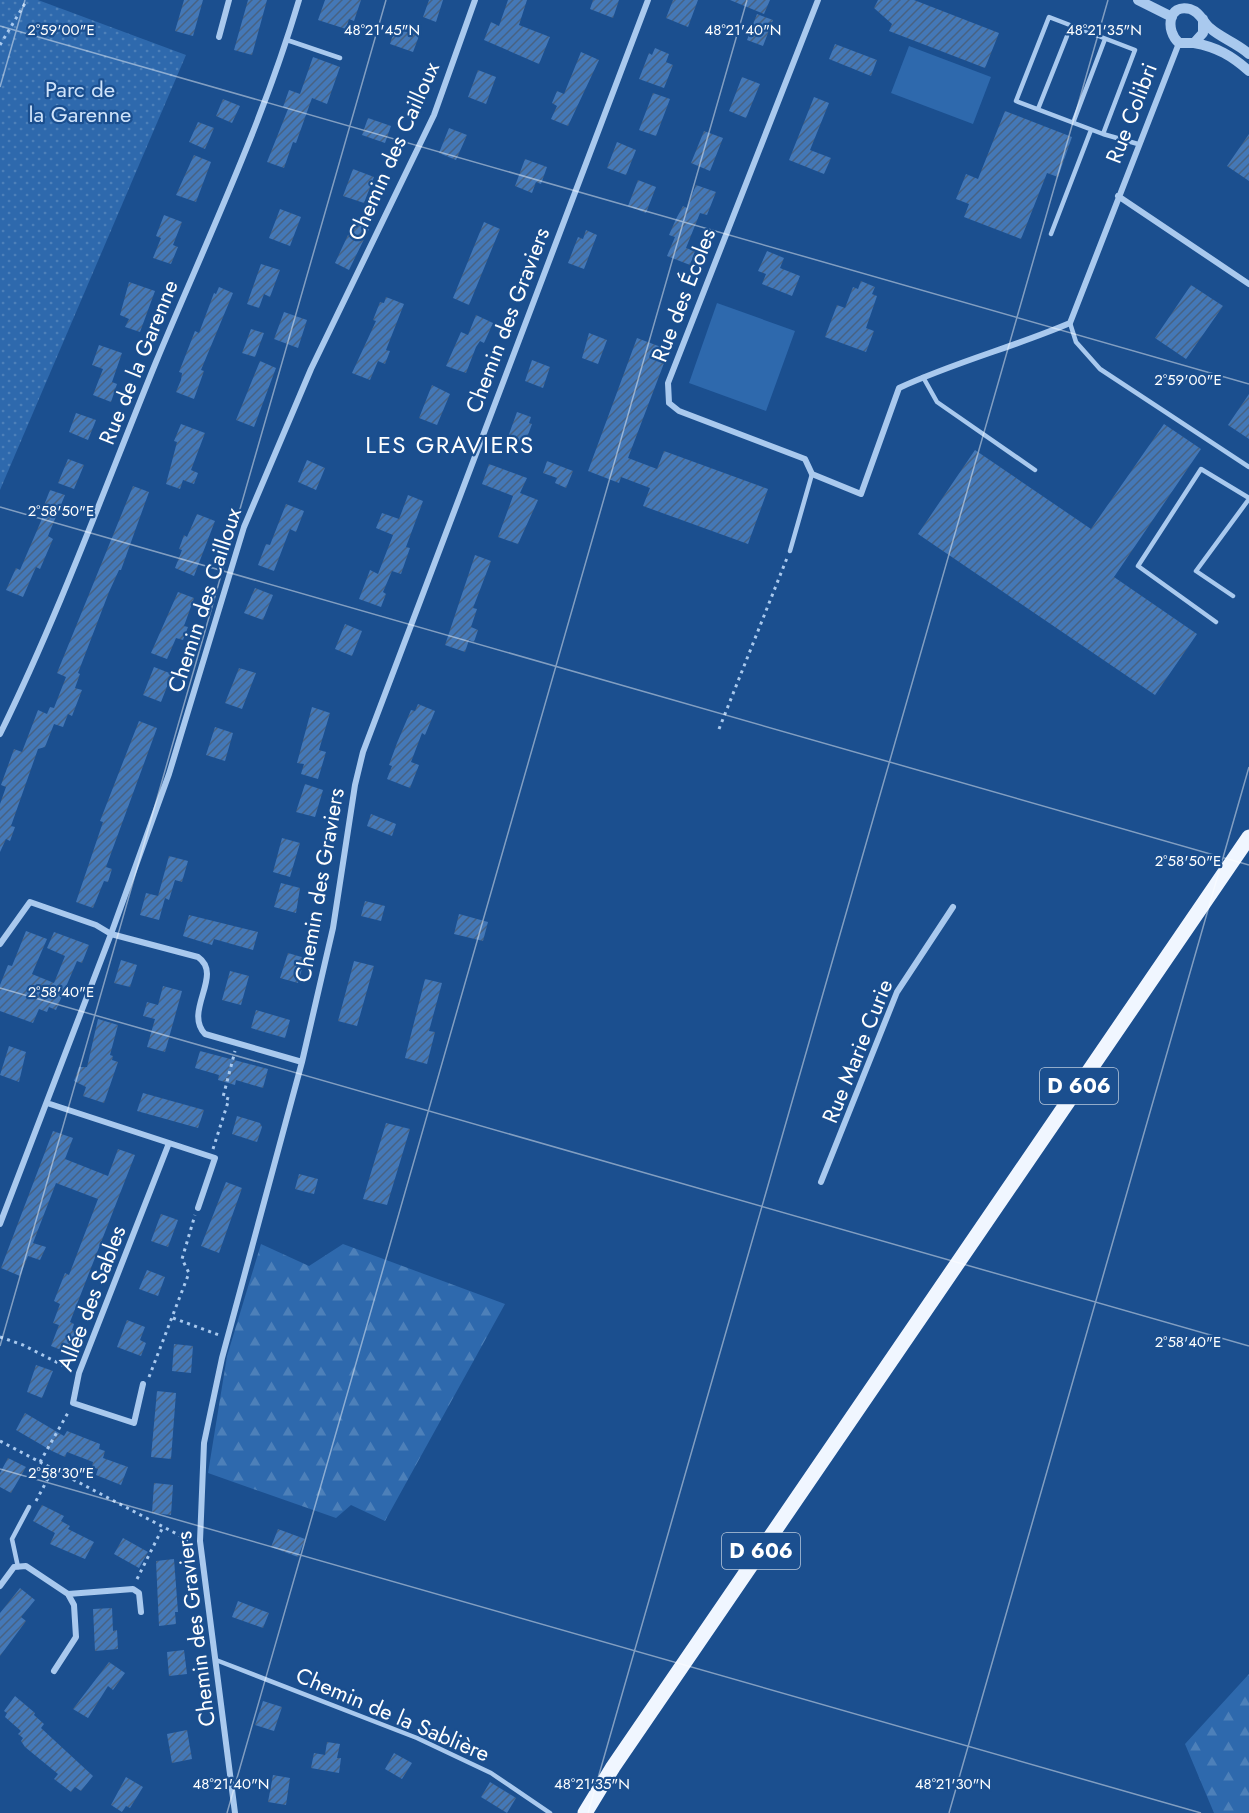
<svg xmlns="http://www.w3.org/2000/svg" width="1249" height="1813" viewBox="0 0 1249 1813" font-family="Jost,sans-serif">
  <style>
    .grass { fill: url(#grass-dots) }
    .forest { fill: url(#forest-firs) }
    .garden { fill: #2e69ad }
    .building { fill: url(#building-hatch) }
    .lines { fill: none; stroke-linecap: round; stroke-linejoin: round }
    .path { stroke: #a9c9ee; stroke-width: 3; stroke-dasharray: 3 4.5; stroke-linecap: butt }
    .service { stroke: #a9c9ee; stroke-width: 4.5 }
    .minor { stroke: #a9c9ee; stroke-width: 6 }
    .tertiary { stroke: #a9c9ee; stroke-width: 10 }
    .primary { stroke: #f0f6ff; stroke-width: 15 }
    .ticks { fill: none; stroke: #fff; stroke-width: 1.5; stroke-opacity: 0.45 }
    .labels { text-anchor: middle; stroke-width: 4.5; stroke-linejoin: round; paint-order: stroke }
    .shield { fill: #1b4f8f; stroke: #bbcadd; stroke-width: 1.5 }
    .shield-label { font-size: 21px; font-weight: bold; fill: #fff }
    .park-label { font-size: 22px; fill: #cfe3fa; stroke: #1b4f8f }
    .street-label { font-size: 22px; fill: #fff; stroke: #1b4f8f }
    .neighbourhood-label { font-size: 24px; letter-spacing: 1.5px; fill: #fff; stroke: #1b4f8f }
    .ticks-label { font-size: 15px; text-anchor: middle; fill: #fff; stroke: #1b4f8f; stroke-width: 4.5; stroke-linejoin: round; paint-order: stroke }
  </style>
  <defs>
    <pattern id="grass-dots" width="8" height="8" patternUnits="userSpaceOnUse" patternTransform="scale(1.5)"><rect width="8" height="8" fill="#2e69ad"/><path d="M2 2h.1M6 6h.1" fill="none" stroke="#4d80b9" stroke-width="1.8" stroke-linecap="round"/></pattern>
    <pattern id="forest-firs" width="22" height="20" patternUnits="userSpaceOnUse" patternTransform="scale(1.5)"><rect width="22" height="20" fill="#2e69ad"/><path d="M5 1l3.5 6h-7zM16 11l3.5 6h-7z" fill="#4d80b9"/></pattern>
    <pattern id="building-hatch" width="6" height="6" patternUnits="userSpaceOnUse" patternTransform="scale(1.5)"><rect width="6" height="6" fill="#4478b7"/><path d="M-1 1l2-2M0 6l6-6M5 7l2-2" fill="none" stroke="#486282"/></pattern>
  </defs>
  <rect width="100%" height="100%" fill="#1b4f8f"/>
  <path class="grass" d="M0,0h38l148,55 -186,435z"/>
  <path class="forest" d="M261,1244l48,22 34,-22 162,60 -120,217 -34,-16 -15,13 -128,-45 19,-117z
    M1249,1674v139h-35l-29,-69z"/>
  <path class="garden" d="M909,46l82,31 -18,47 -82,-31z
    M717,303l78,28 -29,80 -77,-28z"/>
  <path class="building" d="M184,0h19l-10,36 -18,-5z
    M248,0h19l-15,55 -18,-5z
    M325,0h36l-7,21 -5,-2 -3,10 -28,-9z
    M429,0h14l-7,22 -13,-5z
    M508,0h19l-8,25 31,12 -11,27 -55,-24 7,-18 8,4z
    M593,0h26l-6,18 -23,-9z
    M673,0h25l-10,27 -22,-9z
    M730,0h40l-6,14z
    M878,0h36l85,33 -14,35 -96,-37 3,-7 -18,-16z
    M757,14l16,6 -10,26 -16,-6z
    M395,28l24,8 -6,16 -23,-8z
    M835,44l42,16 -6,16 -42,-17z
    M655,48l14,6 -3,8 7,3 -9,23 -25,-9 10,-26 3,2z
    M581,52l18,8 -31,66 -17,-7 6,-13 -5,-3 5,-12 7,3z
    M313,57l27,10 -13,37 -15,-6 -16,45 -3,-1 -9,26 -17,-6 21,-53 -5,-2 6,-17 11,4z
    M478,70l18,7 -10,27 -18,-7z
    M742,77l18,7 -14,34 -17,-7z
    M653,93l17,6 -14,37 -17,-6z
    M814,97l15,6 -19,47 21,8 -7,16 -35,-14z
    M223,99l17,7 -8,17 -16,-7z
    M1005,111l67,26 -14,40 -11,-4 -26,66 -57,-22 5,-13 -13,-5 10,-25 12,5z
    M368,118l23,8 -6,17 -23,-8z
    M198,122l16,6 -9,21 -16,-7z
    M449,128l18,7 -11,25 -17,-7z
    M704,131l19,7 -13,33 -19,-8z
    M1249,134v47l-22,-15z
    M617,142l19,8 -10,25 -19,-7z
    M194,155l17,7 -15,40 -20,-7z
    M525,159l22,8 -6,17 -5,-2 -4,11 -17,-7z
    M353,169l21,8 -10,26 -21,-7z
    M638,180l18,7 -10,26 -18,-7z
    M696,185l20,7 -9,23 -7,-2 -14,35 9,3 -5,14 -23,-9 8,-19 -6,-2 7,-16 7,-13 4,2z
    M280,209l21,8 -11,29 -21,-8z
    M164,215l18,7 -9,23 5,2 -7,17 -18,-6 8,-20 -5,-2z
    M354,222l15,7 -20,41 -14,-7z
    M484,222l16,7 -31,76 -16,-7z
    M586,230l11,5 -13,34 -16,-6 10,-26 5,2z
    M767,251l17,7 -4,10 20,8 -8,20 -30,-12 4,-10 -8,-3z
    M261,264l19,6 -10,27 -6,-3 -5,14 -12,-4z
    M861,281l14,6 -3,7 5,2 -11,32 8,3 -8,21 -41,-15 12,-32 8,3 8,-21 5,2z
    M129,282l26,9 -15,41 -15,-5 4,-8 -9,-4z
    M1191,285l32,21 -37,53 -31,-21z
    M219,287l14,6 -32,77 3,1 -10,28 -18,-7 5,-12 1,-7 -3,-1 16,-41 4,2 15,-40 2,1z
    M386,297l18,7 -18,46 4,1 -5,13 -7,-3 -8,19 -18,-7 24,-52 -3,-1 7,-18 4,1z
    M284,312l23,8 -9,28 -24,-9z
    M476,315l17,8 -9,20 -4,-2 -4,6 -10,26 -20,-7 15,-34 7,3z
    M251,329l13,4 -9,24 -13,-4z
    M589,333l18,7 -9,24 -16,-6z
    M637,338l32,12 -41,108 29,11 7,-18 104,38 -20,55 -105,-38 7,-18 -29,-11 -2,6 -31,-12z
    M99,345l23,8 -10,29 5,2 -6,18 -18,-7 10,-26 -11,-4z
    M532,360l18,7 -7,21 -18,-7z
    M260,361l16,7 -22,59 -18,-7z
    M432,385l18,9 -13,31 -18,-7z
    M1249,394v45l-21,-14z
    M517,412l14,5 -2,6 3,1 -7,19 -17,-6z
    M76,413l20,7 -8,20 -19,-8z
    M181,424l24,9 -14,37 7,3 -4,11 -11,-4 -3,9 -14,-5 11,-42 -3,-1z
    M1164,424l37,25 -87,128 83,57 -42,61 -237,-161 57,-84 116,79z
    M68,459l16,6 -10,24 -16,-6z
    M307,460l18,8 -9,22 -18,-8z
    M547,461l26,10 -7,17 -11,-5 2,-5 -14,-5z
    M489,464l38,14 -7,15 18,7 -20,44 -20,-7 15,-41 -31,-12z
    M133,486l16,6 -28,78h-2l-10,22 -31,81 2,1 -5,14 7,2 -10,26 -4,-2 -5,13 -9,-3 -9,23 -7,2 -27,77 4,1 -5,14 -4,-2 -6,13v-48l6,-17 -5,-2 13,-36 8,3 16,-42 9,4 3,-7 4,1 12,-31 -9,-4z
    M50,490l15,5 -17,41 5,3 -13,30 -4,-2 -13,30 -17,-7 10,-22 4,2 24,-56 -3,-1z
    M408,495l15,6 -17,46 4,1 -9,26 -9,-3 -9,21 3,2 -5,13 -22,-8 11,-29 8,4 15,-39 -17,-7 6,-15 17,6z
    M286,504l18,7 -8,21 -6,-3 -16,42 -16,-6 8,-21 4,1z
    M197,514l18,7 -21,55 -19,-8 7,-18 -3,-1 5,-14 3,2z
    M475,555l16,6 -18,47 4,1 -6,18 7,3 -4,12 -5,-2 -4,12 -20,-7z
    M255,588l18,7 -10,25 -19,-7z
    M178,592l16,6 -10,28 4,1 -5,13 -7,-2 -9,21 -16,-6z
    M345,624l17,7 -10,25 -17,-7z
    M154,667l18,7 -11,28 -18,-7z
    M239,668l17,5 -14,36 -17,-6z
    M418,704l17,7 -10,24 -3,-2 -11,29 8,3 -9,23 -23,-9 5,-13 -3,-1 8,-22 14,-33 4,1z
    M312,707l18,6 -11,37 7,2 -8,27 -17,-5 3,-10 -7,-1z
    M139,721l18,7 -51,139 6,2 -4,13 -4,-1 -11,27 -17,-6 27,-80 -3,-1z
    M215,727l18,6 -8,28 -19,-6z
    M305,784l18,6 -8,27 -19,-5z
    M371,814l25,10 -4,12 -25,-10z
    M282,838l18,5 -10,34 -17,-5z
    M169,856l19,5 -6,21 -7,-2 -6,20 -4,-2 -6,22 -19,-5 6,-22 12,3z
    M281,883l19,5 -4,25 -22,-6z
    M365,901l20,5 -4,15 -20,-5z
    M459,914l29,8 -5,19 -29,-7z
    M189,915l69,17 -5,18 -39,-11 -2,6 -29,-9z
    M26,931l21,8 -15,35 22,9 11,-27 -18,-8 7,-16 35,13 -7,18 -5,-2 -21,49 -7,-3 -2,5 -8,-3 -6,14 -33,-12v-26l8,-20 4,1z
    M288,953l17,5 -7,25 -18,-5z
    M121,960l16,5 -7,22 -16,-4z
    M354,961l20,5 -17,60 -19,-5z
    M230,971l19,5 -8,29 -19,-5z
    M425,979l17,4 -13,48 6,1 -8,32 -22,-6z
    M163,986l19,5 -17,61 -18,-5 8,-28 -12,-3 4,-14 11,3z
    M256,1010l34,10 -5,18 -34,-10z
    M98,1019l20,6 -8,30 3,1 -1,4 6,2 -14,41 -21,-7 3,-9 -12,-6 5,-14h8z
    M9,1046l17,6 -7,30 -19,-7z
    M200,1051l68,18 -5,19 -27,-8 -1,5 -17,-5 1,-5 -24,-7z
    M143,1093l61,17 -6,18 -61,-17z
    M237,1116l23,7 2,4 -5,15 -25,-8z
    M386,1123l24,6 -23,76 -24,-6z
    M53,1131l20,7 -8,21 43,17 10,-27 17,6 -65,167 4,2 -2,6 5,2 -8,21 -18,-7 8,-21 -6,-2 7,-19 -6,-3 11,-28 4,2 29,-76 -42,-16 -23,60 13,4 -6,13 -12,-4 -8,20 -19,-8z
    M299,1174l19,5 -4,15 -19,-5z
    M226,1182l16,6 -23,65 -18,-7z
    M161,1214l17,6 -10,27 -17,-6z
    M147,1270l18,7 -7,19 -19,-7z
    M127,1320l18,7 -5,13 6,3 -5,13 -24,-9z
    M174,1344l19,2 -2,27 -19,-2z
    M36,1365l17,6 -11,27 -15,-6z
    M157,1391l19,2 -5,66 -20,-2z
    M25,1413l39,23 3,-5 33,13 -1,5 6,2 -2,7 25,9 -7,18 -25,-10 2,-6 -6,-2 1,-5 -26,-10 -2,5 -13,-6 -36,-21z
    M8,1458l18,9 -15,26 -11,-6v-14z
    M154,1483l19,2 -2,30 -19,-2z
    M42,1505l22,11 -3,5 9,5 -2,3 26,13 -9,17 -35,-15 5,-11 -22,-12z
    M278,1529l27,10 -7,18 -27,-10z
    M123,1538l25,14 -9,16 -25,-14z
    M174,1559l4,53h-3l1,12 -17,2 -3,-65z
    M20,1588l15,12 -14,17 5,4 -26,35v-43z
    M238,1601l31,12 -6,15 -31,-11z
    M112,1608l1,23 4,-1 1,19 -23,2 -2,-42z
    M184,1650l3,24 -18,2 -2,-24z
    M109,1662l16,11 -12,17 -5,-4 -20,32 -15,-9z
    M15,1696l20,17 -1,2 10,9 -3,4 52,48 -12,15 -6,-4 -4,5 -17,-13 4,-5 -33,-27 -4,-6 2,-3 -5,-4 3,-3 -16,-14 2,-4 -3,-2z
    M263,1701l19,6 -8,24 -19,-6z
    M187,1730l5,29 -20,4 -5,-29z
    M327,1742l13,2 -3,14h4l-2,15 -28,-5 3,-15 11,2z
    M394,1753l18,10 -10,16 -17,-10z
    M273,1775l17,3 -4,27 -18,-3z
    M126,1777l17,10 -13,21 -4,-2 -4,6 -11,-7z
    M490,1782l26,16 -9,15 -26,-16z"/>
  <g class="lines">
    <path class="path" d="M0,45l27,-45
      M719,729l68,-171
      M213,1149l16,-50 -6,-2 12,-46
      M173,1318l46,17
      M0,1337l23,8 49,25
      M149,1377l40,-104 -7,-14 13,-44
      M0,1441l192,101
      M40,1462l29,-51
      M36,1501l16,-30
      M137,1579l26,-52"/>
    <path class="service" d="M287,40l53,18
      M1038,109l33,-83
      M1073,123l32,-84
      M1103,134l32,-84 -86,-33 -33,84 87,33 35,10
      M1051,234l40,-104
      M1070,323l6,19 24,27 149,98
      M923,377l14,25 98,68
      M790,551l22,-77
      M1233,596l-37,-25 53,-72
      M1216,622l-78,-56 63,-97 48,29
      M18,1567l-6,-28 17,-32
      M216,1660l201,78 74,35 59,40"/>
    <path class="minor" d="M818,0l-150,383 1,20 10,8 126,48 7,15 49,20 38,-106c56,-26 115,-41 171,-65l109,-280
      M219,37l10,-37
      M1118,196l131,88
      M0,734c59,-120 105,-247 156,-372 50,-120 106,-237 143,-362
      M0,944l30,-42 66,23 15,9 87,23c26,18 -15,54 7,77l97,28
      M47,1103l168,55 -17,50
      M821,1182l76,-190 56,-85
      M0,1224l111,-290 58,-160 75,-247 67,-158 123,-254 41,-115
      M143,1384l-9,39 -61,-20 6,-30 90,-230
      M0,1586l14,-19 12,-1 42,28 6,11 2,32 -22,34
      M68,1594l65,-5 6,4 2,19
      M235,1813l-35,-272 4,-98 18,-85 80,-296 31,-134 22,-143 8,-33 285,-752"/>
    <path class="tertiary" d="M1138,0l34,17
      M1203,19v14l-9,10h-15c-14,-12 -11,-40 11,-34 10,3 13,13 20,19 11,10 27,15 39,26
      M1194,43c23,4 38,13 55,28"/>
    <path class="primary" d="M585,1813l28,-46 636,-930"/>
  </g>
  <path class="ticks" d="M0,26l1249,358M0,87l25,-87M0,507l1249,358M0,988l1249,358M0,1346l386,-1346M0,1469l1201,344M227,1813l520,-1813M588,1813l520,-1813M949,1813l300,-1046"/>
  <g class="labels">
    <g class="shield">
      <rect x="1040" y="1068" width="78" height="36" rx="4.5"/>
      <rect x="722" y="1533" width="78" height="36" rx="4.5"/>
    </g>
    <g class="shield-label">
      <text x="1079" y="1093">D 606</text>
      <text x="761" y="1558">D 606</text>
    </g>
    <g class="park-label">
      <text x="80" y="97">Parc de<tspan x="80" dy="25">la Garenne</tspan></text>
    </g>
    <g class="street-label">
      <text transform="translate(1131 113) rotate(-69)" y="8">Rue Colibri</text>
      <text transform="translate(393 151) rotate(-66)" y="8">Chemin des Cailloux</text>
      <text transform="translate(683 295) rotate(-69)" y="8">Rue des Écoles</text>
      <text transform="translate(507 320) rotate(-69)" y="8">Chemin des Graviers</text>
      <text transform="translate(138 362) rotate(-68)" y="8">Rue de la Garenne</text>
      <text transform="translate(204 600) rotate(-72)" y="8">Chemin des Cailloux</text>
      <text transform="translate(319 885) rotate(-80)" y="8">Chemin des Graviers</text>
      <text transform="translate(857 1051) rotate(-68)" y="8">Rue Marie Curie</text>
      <text transform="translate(91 1298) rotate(-69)" y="8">Allée des Sables</text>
      <text transform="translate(195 1629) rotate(-97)" y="8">Chemin des Graviers</text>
      <text transform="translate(393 1714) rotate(23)" y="8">Chemin de la Sablière</text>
    </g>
    <g class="neighbourhood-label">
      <text x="450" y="453">LES GRAVIERS</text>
    </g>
  </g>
  <g class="ticks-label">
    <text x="382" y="35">48°21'45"N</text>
    <text x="743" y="35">48°21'40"N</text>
    <text x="1104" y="35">48°21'35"N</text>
    <text x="61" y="35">2°59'00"E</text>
    <text x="1188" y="385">2°59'00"E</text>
    <text x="61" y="516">2°58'50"E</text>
    <text x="1188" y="866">2°58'50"E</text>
    <text x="61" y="997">2°58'40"E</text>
    <text x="1188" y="1347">2°58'40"E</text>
    <text x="61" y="1478">2°58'30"E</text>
    <text x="231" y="1789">48°21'40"N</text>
    <text x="592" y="1789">48°21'35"N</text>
    <text x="953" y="1789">48°21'30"N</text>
  </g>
</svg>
